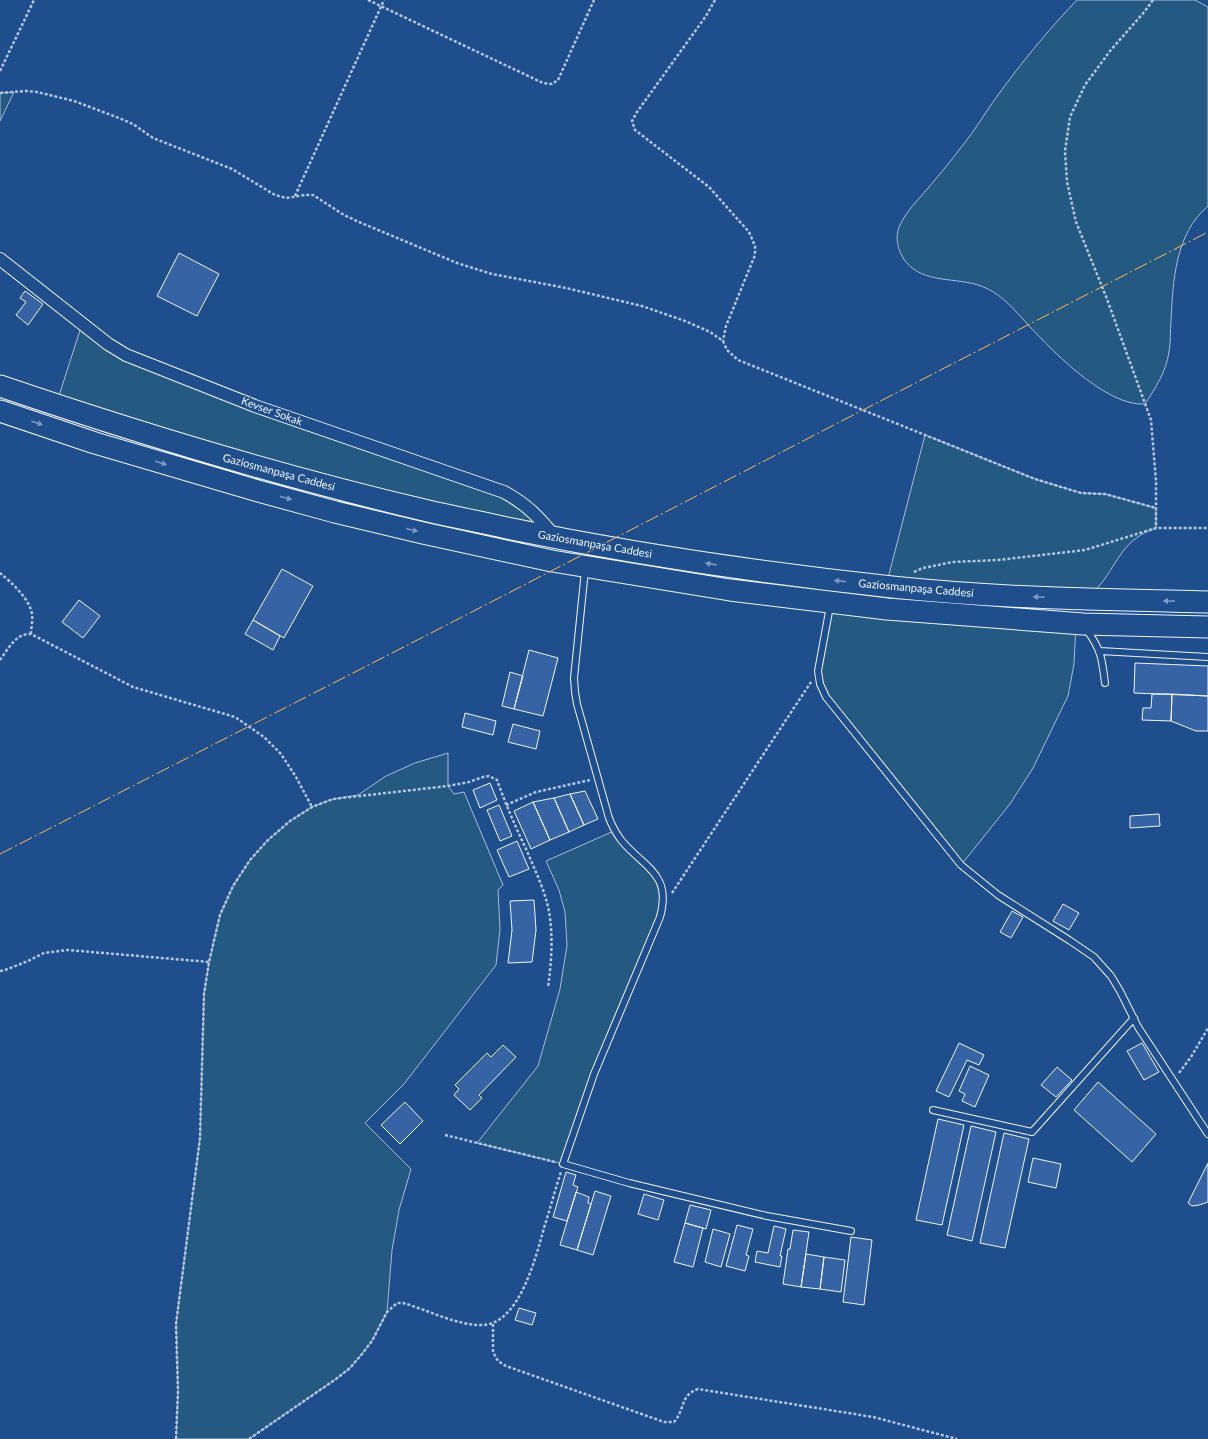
<svg xmlns="http://www.w3.org/2000/svg" width="1208" height="1439" viewBox="0 0 1208 1439" font-family="Lato,sans-serif">
  <style>
    .green { fill: #245a82; stroke: #a8bbd7 }
    .building { fill: #3563a3; stroke: #f2f6ff }
    .lines { fill: none; stroke-linecap: round; stroke-linejoin: round }
    .lane-casing { stroke: #f2f6ff; stroke-width: 8 }
    .street-casing { stroke: #f2f6ff; stroke-width: 14 }
    .highway-casing { stroke: #f2f6ff; stroke-width: 23 }
    .path { stroke: #b3c4dc; stroke-width: 2.5; stroke-dasharray: 3 2; stroke-linecap: butt }
    .lane { stroke: #1f4e8c; stroke-width: 6 }
    .street { stroke: #1f4e8c; stroke-width: 12 }
    .highway { stroke: #1f4e8c; stroke-width: 21 }
    .power { stroke: #ffb74d; stroke-width: 1; stroke-dasharray: 14 3 2 3; stroke-linecap: butt }
    .oneway { fill: #7e9ac0 }
    .labels { text-anchor: middle; stroke-width: 3; stroke-linejoin: round; paint-order: stroke }
    .street-label { font-size: 11px; fill: #f2f6ff; stroke: #1f4e8c }
  </style>
  <rect width="100%" height="100%" fill="#1f4e8c"/>
  <path class="green" d="M1077,0h118l13,7v199c-33,28 -35,75 -37,115 -1,10 0,21 -2,31 -3,20 -13,35 -24,52 -40,3 -98,-58 -123,-86 -12,-13 -24,-26 -41,-32 -24,-9 -57,-2 -75,-24 -8,-10 -12,-25 -6,-37 5,-11 14,-21 22,-30 14,-16 28,-33 41,-50 13,-16 23,-34 35,-50 24,-33 51,-66 79,-95z
    M14,92l-14,29v-28z
    M82,324l28,22 394,146 51,46 -499,-133z
    M925,435l110,44 46,14 24,1 51,14v20c-34,12 -36,32 -56,57 -4,5 -11,10 -16,15l-198,-14z
    M830,603l246,21 -2,40 -6,32 -35,72 -23,36 -49,61 -135,-168 -8,-26z
    M448,753v33l6,8 10,-2 39,93 -5,5 2,39 -4,36 -92,119 -39,39 46,46 -12,41 -7,40 -5,62 -15,29 -10,13 -12,14 -14,11 -87,60h-73l2,-48 -2,-67 24,-186 4,-144 5,-32 11,-47 13,-29 17,-26 18,-20 22,-19 22,-14 21,-8 25,-4 28,-19 29,-13z
    M614,831l42,45 7,31 -69,167 -31,90 -86,-21 61,-77 22,-77 7,-44 -2,-33 -6,-22 -13,-29z"/>
  <path class="building" d="M179,253l40,21 -22,42 -40,-20z
    M25,291l18,13 -15,21 -12,-10 10,-13 -6,-4z
    M282,569l31,17 -29,52 -31,-18z
    M79,600l21,16 -17,22 -21,-16z
    M253,620l27,16 -7,14 -28,-16z
    M529,650l29,8 -15,58 -29,-7z
    M1135,663l73,3v30l-74,-3z
    M510,672l13,4 -9,33 -12,-3z
    M1152,694h20l-1,27 -29,-1 1,-12h8z
    M1172,694l36,2v35h-12l-25,-10z
    M465,713l31,8 -3,14 -31,-8z
    M513,724l27,7 -4,18 -28,-7z
    M490,783l7,17 -17,8 -7,-18z
    M585,791l13,28 -14,6 -14,-31z
    M570,794l14,31 -15,7 -15,-34z
    M554,798l15,34 -19,8 -17,-38z
    M533,802l17,38 -19,9 -17,-38z
    M499,805l13,31 -12,5 -13,-31z
    M1159,814l1,12 -30,2v-12z
    M517,841l12,28 -20,8 -12,-27z
    M534,900l2,30 -4,32 -24,1 4,-33 -2,-29z
    M1063,904l16,9 -10,17 -16,-9z
    M1012,911l11,6 -12,21 -11,-6z
    M959,1043l25,12 -5,10 -12,-5 -18,37 -13,-6z
    M1142,1043l17,29 -15,8 -17,-29z
    M503,1045l13,12 -37,38 3,3 -12,12 -16,-15 5,-6 -4,-4 32,-32 4,4z
    M970,1066l19,9 -14,32 -13,-6 3,-7 -6,-3z
    M1057,1067l15,13 -16,17 -15,-12z
    M1098,1082l58,52 -24,28 -58,-52z
    M405,1102l18,19 -23,23 -19,-19z
    M938,1119l26,6 -22,100 -26,-5z
    M971,1126l25,6 -24,109 -25,-6z
    M1004,1133l25,6 -24,109 -25,-5z
    M1033,1158l28,6 -5,24 -28,-6z
    M1208,1163v39l-9,3 -7,1 -4,-3z
    M566,1172l10,3 -3,10 5,2 -11,34 -14,-4z
    M595,1191l16,5 -18,59 -16,-5z
    M576,1192l13,5 -1,6 3,1 -14,46 -17,-5z
    M644,1194l20,6 -6,20 -20,-6z
    M690,1205l21,5 -5,19 -21,-6z
    M685,1223l18,5 -10,39 -19,-5z
    M737,1225l16,4 -7,26 3,1 -4,15 -19,-5z
    M774,1226l12,3 -6,27h2l-2,11 -25,-5 2,-11 11,2z
    M713,1229l17,5 -9,33 -16,-5z
    M793,1230l16,2 -8,55 -18,-3 5,-35h2z
    M851,1237l21,3 -8,65 -21,-3z
    M806,1254l18,3 -4,32 -19,-2z
    M824,1257l21,3 -4,32 -21,-3z
    M519,1308l17,5 -4,12 -17,-5z"/>
  <g class="lines">
    <g class="lane-casing">
      <path id="lane" d="M585,570l-11,108 1,14 2,12 32,114c3,8 7,15 12,22 23,28 51,33 39,77l-66,157 -31,90 66,19 138,33 84,15
        M830,606l-12,65 2,13 6,13 135,168 37,30 71,45 25,17 8,9 9,10 9,15 18,36 70,107
        M1086,629c15,20 16,29 19,54
        M1100,651l108,6
        M933,1110l99,22 102,-114"/>
    </g>
    <g class="street-casing">
      <path id="street" d="M0,259l108,85 18,11 129,51 249,86c22,12 35,25 51,45"/>
    </g>
    <g class="highway-casing">
      <path id="highway" d="M0,386c141,48 283,91 428,125 26,6 53,11 79,17 127,26 256,45 385,59 105,11 211,13 316,15
        M0,411l95,32 163,48 77,21 88,21 129,28 178,29 157,19 196,15 125,3"/>
    </g>
    <path class="path" d="M368,0l175,83 9,1 6,-4 36,-80
      M715,0l-9,16 -69,96 -5,9 3,9 74,57 40,45 6,14v9l-29,71 -3,15
      M1153,0l-8,11 -35,40 -25,34 -15,32 -5,34 2,31 9,40 31,77 44,121 5,61v47
      M0,71l34,-71
      M0,93l26,-2 11,1 37,9 45,17 14,6 20,14 79,31 43,26 11,3 19,-3h8l31,20 15,7 98,41 35,11 74,14 76,18 43,15 25,11 13,9 4,9 11,10 297,119 46,14 24,1 51,14
      M295,196l89,-196
      M914,572l9,-4 30,-6 45,-2 87,-10 71,-22h52
      M0,573c11,9 31,27 32,42 1,6 -1,13 -1,19
      M0,660c8,-11 16,-27 31,-26l102,53 102,30 29,20 17,17 15,23 16,30
      M506,805l30,-13 54,-12
      M672,893l139,-211
      M0,971l5,-1 23,-9 16,-8 24,-3 141,12
      M1179,1073l12,-16 17,-29
      M445,1135l110,27
      M493,1324v28l5,9 8,5 158,56h10c11,-12 6,-27 24,-33l175,28 84,22
      M176,1439l2,-48 -2,-67 24,-186 4,-144 5,-32 11,-47 13,-29 17,-26 18,-20 22,-19 22,-14 21,-8 115,-13 21,-4 14,-5 6,-1 8,4c9,25 19,48 30,71 9,22 20,43 23,67 3,24 1,47 -2,70
      M249,1439l87,-60 14,-11 12,-14 10,-13 15,-29 10,-9h6c25,7 50,21 76,22 40,3 57,-69 65,-97 6,-19 11,-38 17,-56"/>
    <use href="#lane" class="lane"/>
    <use href="#street" class="street"/>
    <use href="#highway" class="highway"/>
    <path class="power" d="M0,854l431,-221 777,-401"/>
  </g>
  <defs><path id="oneway-solid" d="M-6-.8H1V-3.2L6.5 0L1 3.2V.8H-6Z"/></defs>
  <g class="oneway">
    <use href="#oneway-solid" transform="translate(37 423) rotate(18)"/>
    <use href="#oneway-solid" transform="translate(161 463) rotate(17)"/>
    <use href="#oneway-solid" transform="translate(286 498) rotate(15)"/>
    <use href="#oneway-solid" transform="translate(412 530) rotate(14)"/>
    <use href="#oneway-solid" transform="translate(711 564) rotate(-171)"/>
    <use href="#oneway-solid" transform="translate(840 581) rotate(-173)"/>
    <use href="#oneway-solid" transform="translate(1039 597) rotate(-177)"/>
    <use href="#oneway-solid" transform="translate(1169 601) rotate(-179)"/>
  </g>
  <g class="labels">
    <g class="street-label">
      <text transform="translate(272 411) rotate(20)" y="4">Kevser Sokak</text>
      <text transform="translate(279 472) rotate(15)" y="4">Gaziosmanpaşa Caddesi</text>
      <text transform="translate(595 544) rotate(10)" y="4">Gaziosmanpaşa Caddesi</text>
      <text transform="translate(916 588) rotate(5)" y="4">Gaziosmanpaşa Caddesi</text>
    </g>
  </g>
</svg>
